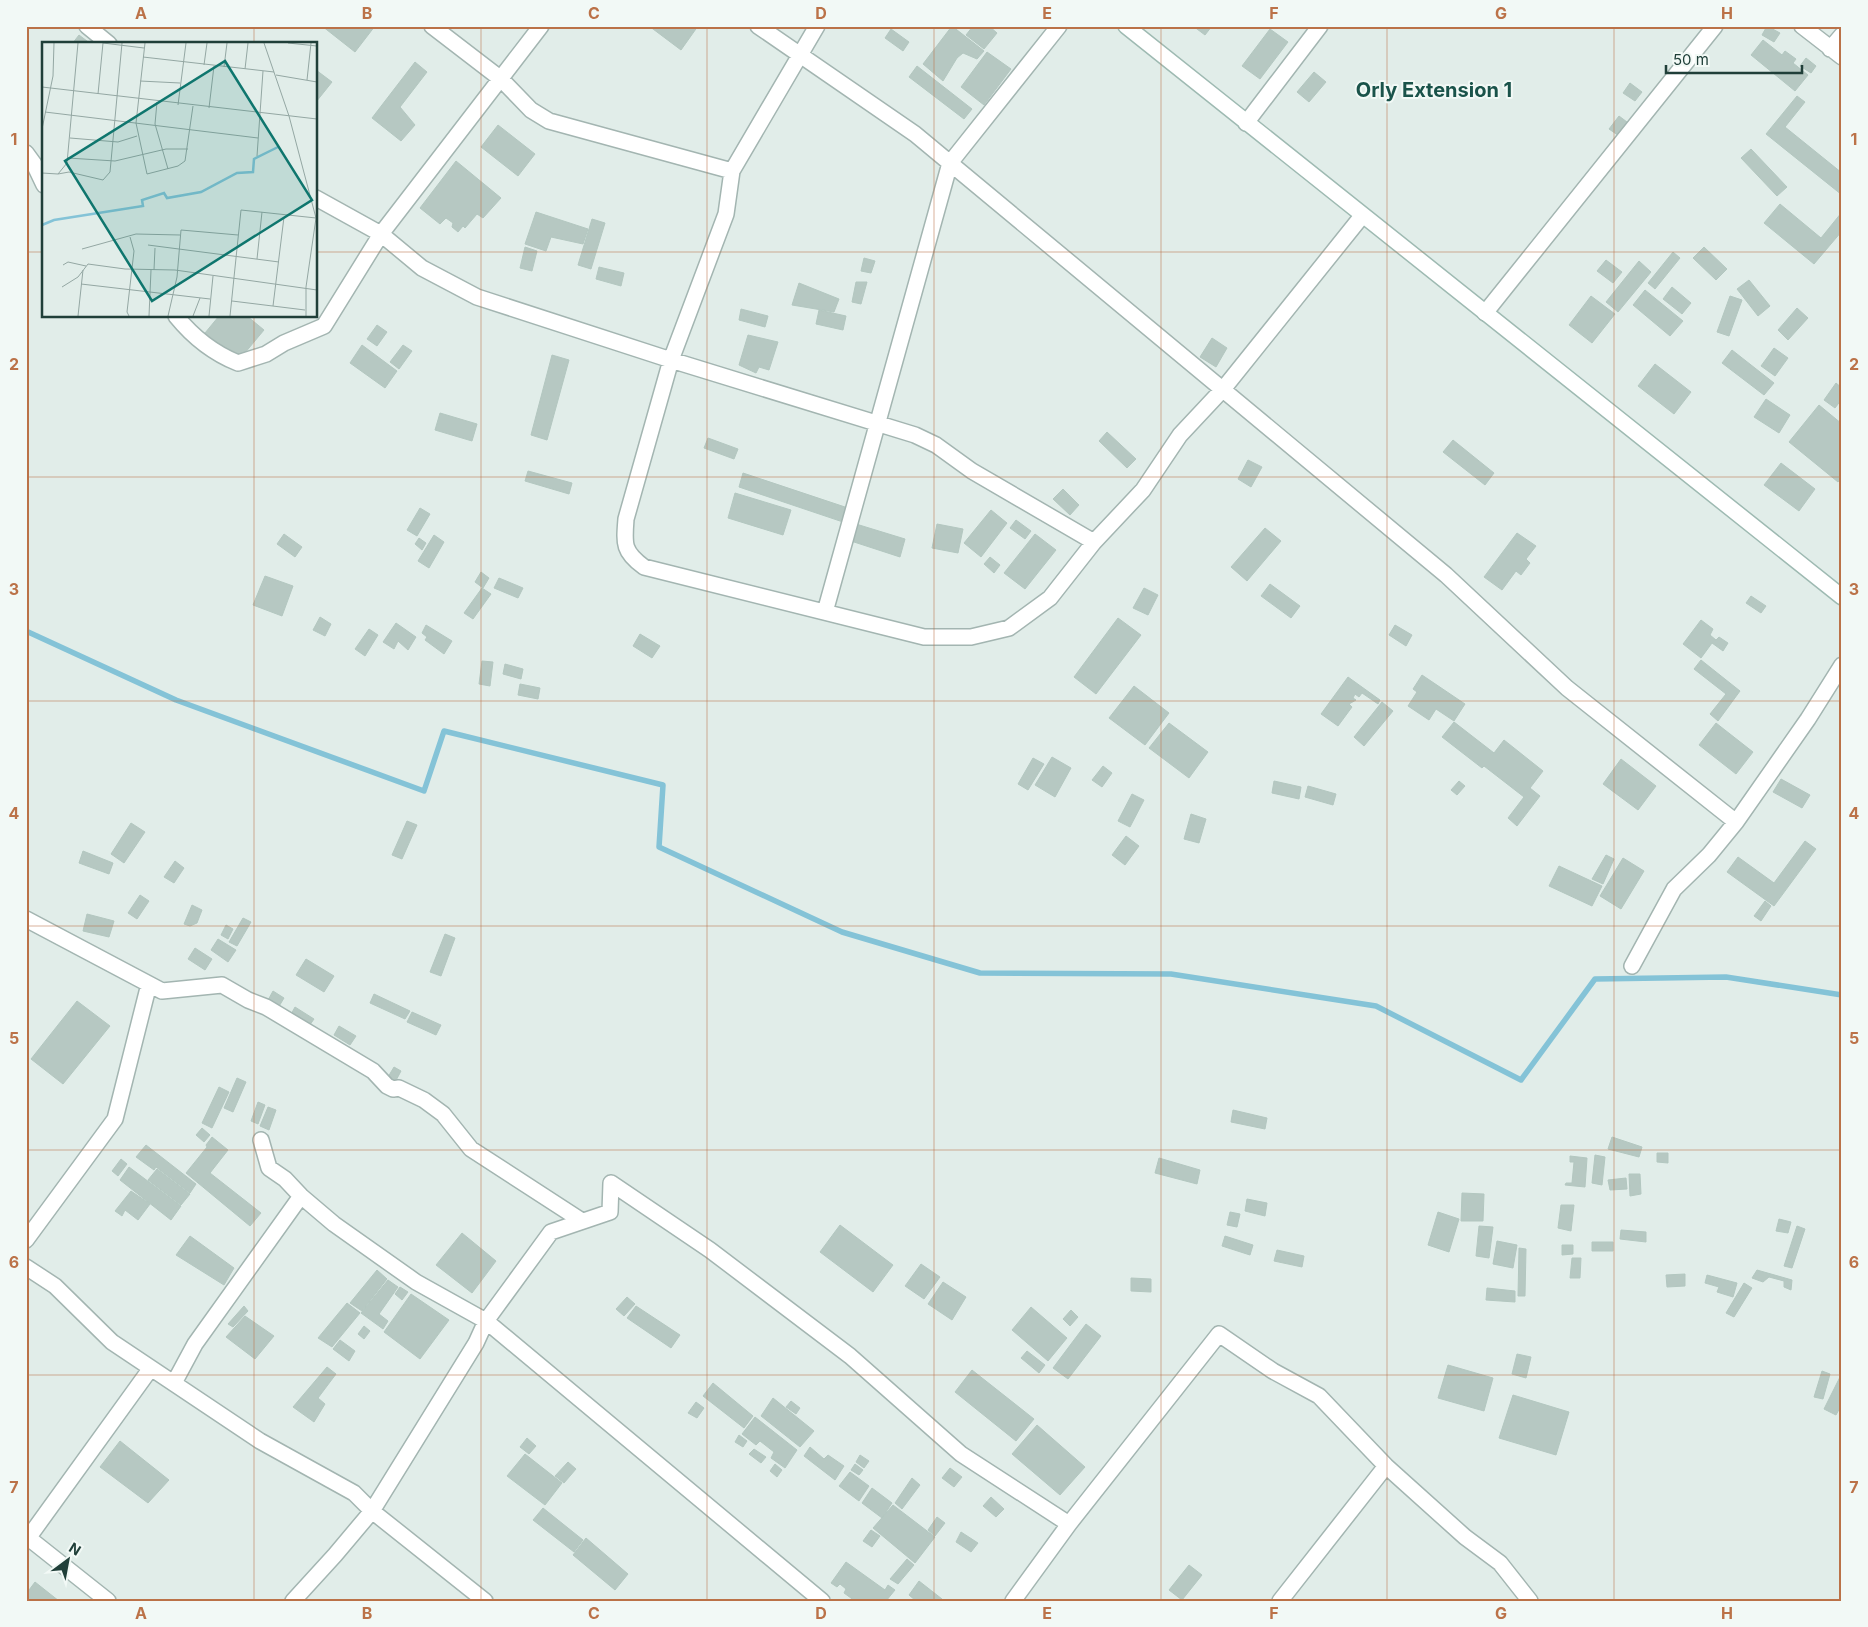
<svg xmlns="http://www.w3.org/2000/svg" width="1868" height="1627" viewBox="0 0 1868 1627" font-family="Inter,sans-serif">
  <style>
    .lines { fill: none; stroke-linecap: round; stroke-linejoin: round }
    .stream { stroke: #84c3d7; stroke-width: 5.5 }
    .building { fill: #b6c8c2; stroke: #b3c7c0 }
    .street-casing { stroke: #a3b5b1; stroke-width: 18 }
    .secondary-casing { stroke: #9ebab2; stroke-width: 18 }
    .street { stroke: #fff; stroke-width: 15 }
    .secondary { stroke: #fff; stroke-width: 15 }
    .grid { fill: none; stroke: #bb7248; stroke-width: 1; stroke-opacity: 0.55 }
    .labels { text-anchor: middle; stroke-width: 4; stroke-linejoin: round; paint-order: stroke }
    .quarter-label { font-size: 20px; font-weight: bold; fill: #1a534a; stroke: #f2f9f6 }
    .inset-river { fill: none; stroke: #84c3d7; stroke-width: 2.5 }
    .inset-road { fill: none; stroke: #94a7a3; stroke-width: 1 }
    .view { fill: #0f766e; fill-opacity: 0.15; stroke: #0f766e; stroke-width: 2.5 }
    .inset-edge { fill: none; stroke: #203f39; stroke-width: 2.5 }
    .neatline { fill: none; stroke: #bb7248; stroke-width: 2 }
    .grid-label { font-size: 16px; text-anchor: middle; font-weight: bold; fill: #bb7248 }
  </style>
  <rect width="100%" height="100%" fill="#e1ede9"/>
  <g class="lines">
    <path class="stream" d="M26,631l150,69 248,91 20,-60 219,54 -4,62 183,85 138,41 191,1 205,32 145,74 74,-101 131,-2 116,18"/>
  </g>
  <path class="building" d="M322,26h53l-20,26z
    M649,26h49l-17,24z
    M952,26l32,25 -7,8 -14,-6 -6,5 -14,23 -20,-17z
    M973,26h16l8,7 -13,16 -18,-14z
    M1193,26h19l-7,9z
    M1767,26l13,7 -6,9 -12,-7z
    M891,29l18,13 -6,9 -18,-13z
    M1270,29l18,13 -28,37 -18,-13z
    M79,35l12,9h-19z
    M1763,40l19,15 3,-4 11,8 -3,4 15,12 -13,16 -44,-36z
    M987,52l24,17 -27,36 -23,-18z
    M1806,58l10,8 -5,7 -11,-7z
    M415,62l12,10 -27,35 15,18 -14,16 -29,-23z
    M917,66l55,43 -8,10 -55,-42z
    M316,70l16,12 -16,20z
    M1314,72l12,10 -17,20 -12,-10z
    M1630,83l12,9 -7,9 -12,-8z
    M1797,96l8,6 -20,25 57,46v22l-76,-61z
    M1619,116l12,9 -9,13 -13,-9z
    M498,125l37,29 -17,22 -37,-29z
    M1751,149l36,38 -10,9 -36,-38z
    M456,161l45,37 -18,20 -6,-4 -12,14 -2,-2 -5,6 -6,-5 1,-4 -7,-5 -6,6 -20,-16z
    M1780,204l41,34 21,-26v19l-28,33 -50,-41z
    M536,212l52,17 -5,15 -32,-7 -5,14 -21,-7z
    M592,219l13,4 -14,46 -13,-4z
    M525,247l12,4 -5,20 -12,-3z
    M1704,247l23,22 -11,11 -23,-22z
    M1673,252l7,6 -25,31 -7,-6z
    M864,258l11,3 -4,12 -10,-2z
    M1606,260l16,12 -9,11 -16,-12z
    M1639,261l12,11 -33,40 -12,-10z
    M599,267l25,6 -3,13 -25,-7z
    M1749,280l21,26 -12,10 -21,-27z
    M856,282h11l-6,22 -9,-2z
    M799,283l40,16 -5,13 -42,-7z
    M1672,287l19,16 -9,11 -19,-15z
    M1645,290l38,31 -13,15 -37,-31z
    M1591,296l24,18 -23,29 -23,-18z
    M1730,296l12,4 -13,36 -12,-4z
    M1797,308l11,10 -20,22 -10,-10z
    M741,309l27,7 -3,11 -26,-7z
    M819,310l27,6 -3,14 -27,-6z
    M219,316h28l17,14 -25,30 -34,-27z
    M377,325l10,7 -10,14 -10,-7z
    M748,335l30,7 -9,28 -10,-3 -3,6 -17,-8z
    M1212,338l15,10 -11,19 -16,-10z
    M362,345l35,26 -12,17 -35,-25z
    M403,345l9,6 -13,18 -9,-7z
    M1774,348l14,10 -13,18 -14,-10z
    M1732,350l42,33 -10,12 -42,-32z
    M552,355l17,5 -22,80 -16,-5z
    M1655,364l36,28 -17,22 -36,-28z
    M1836,383l6,5v11l-7,9 -11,-8z
    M1766,399l24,16 -11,18 -25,-16z
    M1819,405l23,19v53l-4,5 -49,-40z
    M440,413l37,11 -5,17 -37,-11z
    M1107,432l29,27 -9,9 -28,-27z
    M708,438l30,11 -4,10 -30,-11z
    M1453,440l41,33 -9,12 -42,-33z
    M1248,460l14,7 -11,20 -13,-8z
    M1781,463l34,26 -16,22 -35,-26z
    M528,471l44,12 -3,11 -44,-13z
    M743,473l105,35 -5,14 -104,-35z
    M1063,489l16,16 -9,10 -17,-16z
    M735,493l56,17 -8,25 -55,-17z
    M420,508l10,6 -13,22 -10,-6z
    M991,510l16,13 -26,34 -17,-14z
    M1016,520l15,11 -6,8 -15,-11z
    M856,524l49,15 -5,18 -49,-16z
    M937,524l26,5 -5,24 -26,-5z
    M1265,528l16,13 -34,40 -16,-14z
    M1517,533l19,13 -10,13 4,4 -9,12 -5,-4 -14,19 -18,-13z
    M284,534l18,13 -7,10 -18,-13z
    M1035,534l21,16 -31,39 -21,-16z
    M434,535l10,7 -15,26 -11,-7z
    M419,538l7,5 -4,7 -7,-6z
    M990,557l10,8 -6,8 -10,-9z
    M481,572l8,6 -6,10 -8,-6z
    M265,576l28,10 -11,30 -29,-11z
    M499,578l24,10 -5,10 -24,-10z
    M1270,584l30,22 -9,12 -30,-22z
    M482,588l9,6 -18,25 -9,-6z
    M1144,588l14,7 -10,20 -15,-7z
    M1751,596l15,10 -5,7 -15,-10z
    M320,617l11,7 -6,12 -12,-6z
    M1118,618l23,17 -45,59 -22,-17z
    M1701,620l12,9 -3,6 6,5 3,-3 9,6 -5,8 -11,-8 -11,15 -18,-14z
    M396,623l20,14 -8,13 -10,-9 -4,8 -11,-7z
    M426,625l26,16 -8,13 -19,-14 2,-3 -5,-4z
    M1395,625l17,10 -6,11 -17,-11z
    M369,629l9,6 -13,21 -10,-7z
    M640,634l20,12 -8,12 -19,-12z
    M1701,660l39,31 -22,30 -8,-7 16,-20 -32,-25z
    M482,661l11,1 -3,24 -11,-2z
    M505,664l18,5 -2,10 -18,-5z
    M1422,675l43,29 -11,17 -18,-12 -7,11 -21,-14 9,-14 -4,-3z
    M1348,677l32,23 -2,4 -16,-11 -3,4 -4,-3 -2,4 3,2 -7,4 3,3 -14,19 -17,-12z
    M520,684l20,4 -2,11 -20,-4z
    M1134,686l35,27 -24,32 -36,-27z
    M1382,702l11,9 -29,35 -10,-9z
    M1454,722l40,31 10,-13 39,31 -13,17 10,8 -23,30 -9,-8 16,-21 -40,-31 -2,2 -40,-31z
    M1169,723l39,29 -19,26 -40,-30z
    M1716,723l37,29 -17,22 -37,-29z
    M1052,757l19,11 -16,29 -20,-12z
    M1033,758l11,6 -16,26 -10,-6z
    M1621,759l35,27 -18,24 -35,-26z
    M1103,766l9,7 -10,14 -10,-7z
    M1781,779l29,16 -8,13 -29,-16z
    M1274,781l27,6 -2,12 -27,-6z
    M1459,781l6,5 -8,9 -6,-5z
    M1308,786l28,8 -3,11 -28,-8z
    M1132,794l12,6 -14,27 -12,-6z
    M1191,814l15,5 -7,24 -15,-4z
    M407,821l10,4 -15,34 -10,-4z
    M131,823l14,9 -21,31 -13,-9z
    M1126,836l13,10 -14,19 -13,-10z
    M1805,841l11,8 -42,57 -47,-34 11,-15 36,26z
    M83,851l30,12 -4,11 -30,-11z
    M1606,855l8,4 -11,25 -11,-5z
    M1623,858l21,13 -23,38 -21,-13z
    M175,861l9,7 -10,15 -10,-6z
    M1559,866l43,20 -10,20 -43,-20z
    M140,895l9,6 -12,18 -9,-6z
    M1765,901l6,5 -10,15 -7,-5z
    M192,905l10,5 -5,13 -7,3 -6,-2z
    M87,914l27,7 -5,16 -26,-6z
    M243,918l8,4 -14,24 -8,-4z
    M226,925l7,4 -5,10 -7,-4z
    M445,934l10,4 -14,38 -11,-4z
    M218,939l18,11 -8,12 -17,-12z
    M195,948l17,11 -7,11 -17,-11z
    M306,959l28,17 -10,16 -28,-17z
    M273,991l11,7 -6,10 -11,-6z
    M374,994l36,17 -5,8 -35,-16z
    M77,1001l33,25 -47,58 -32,-25z
    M295,1007l19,12 -7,10 -18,-11z
    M412,1012l29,13 -5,10 -29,-13z
    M339,1026l17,10 -6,9 -16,-10z
    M394,1067l7,4 -8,15 -8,-4z
    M237,1078l9,4 -13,30 -9,-4z
    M219,1087l10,5 -17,36 -10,-5z
    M258,1102l7,3 -7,19 -7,-3z
    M268,1107l8,3 -7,20 -9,-4z
    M1233,1110l34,8 -2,11 -34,-7z
    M202,1128l8,7 -6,7 -8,-7z
    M212,1137l16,13 -18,23 51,40 -11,13 -64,-53 21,-26 -1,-2z
    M1612,1137l30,10 -3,10 -31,-8z
    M146,1145l50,39 -6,9 -34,-26 -2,3 -18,-13z
    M1657,1153h11v10l-11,-1z
    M1595,1155l10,2 -3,28 -10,-2z
    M1570,1156l17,2 -2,29 -20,-2 1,-2h6l2,-21h-4z
    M1159,1158l41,12 -3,14 -42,-11z
    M121,1159l6,5 -9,12 -6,-5z
    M129,1167l52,39 -10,14 -51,-40z
    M157,1169l33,25 -9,11 -33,-25z
    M1629,1174h11l1,20 -11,2z
    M1626,1178l1,11 -17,1 -2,-10z
    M131,1191l19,13 -12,16 -13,-10 -3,6 -7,-5z
    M1462,1193l22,1 -1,27h-22z
    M1247,1199l20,4 -2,13 -20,-5z
    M1561,1205h13l-3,26 -13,-3z
    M1230,1212l10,2 -3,13 -10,-2z
    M1438,1212l21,7 -10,33 -21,-7z
    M1779,1219l12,3 -3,11 -12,-2z
    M840,1225l53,40 -20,27 -53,-40z
    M1479,1226l14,1 -4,31 -13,-2z
    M1797,1226l8,3 -13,39 -8,-2z
    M1621,1230l25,2v10l-26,-3z
    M462,1233l34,28 -24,32 -36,-28z
    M190,1236l44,32 -10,17 -48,-30z
    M1225,1236l28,9 -3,10 -28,-9z
    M1497,1241l20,4 -4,23 -20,-4z
    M1592,1242h21v9h-21z
    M1562,1245h11v9l-11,1z
    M1519,1248l7,1 -1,47h-7z
    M1277,1250l27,6 -2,11 -28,-6z
    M1572,1258h9l-1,20h-10z
    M921,1264l19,13 -16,22 -19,-13z
    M377,1270l10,9 -25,32 -12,-8z
    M1757,1270l35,10 -1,10 -7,-3v-6l-15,-4 -6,5 -11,-4z
    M1685,1274v12l-18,1 -1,-12z
    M1707,1275l30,8 -4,14 -16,-5 2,-5 -14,-4z
    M1131,1278l20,1v13l-20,-1z
    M388,1280l10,7 -19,27 9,7 -5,8 -22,-16z
    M943,1282l23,15 -14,23 -24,-16z
    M1744,1283l8,5 -18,29 -8,-4z
    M400,1287l8,5 -6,8 -7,-6z
    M1487,1288l28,3v11l-29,-2z
    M411,1294l38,26 -29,39 -36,-27z
    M627,1297l8,7 -11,12 -8,-7z
    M347,1303l13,10 -28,34 -14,-9z
    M244,1306l4,5 -15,16 -5,-3z
    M636,1306l44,29 -9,13 -44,-30z
    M1031,1307l36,31 -19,23 -36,-31z
    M1071,1310l7,7 -8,9 -7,-7z
    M245,1316l29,20 -19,23 -29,-22z
    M1086,1324l15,12 -33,43 -15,-11z
    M364,1326l6,5 -6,8 -6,-5z
    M340,1340l15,11 -6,10 -16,-12z
    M1027,1351l18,14 -6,8 -18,-15z
    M1517,1354l14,3 -5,21 -14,-4z
    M1448,1365l45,13 -9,33 -46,-13z
    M327,1367l9,7 -18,24 7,6 -11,18 -21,-15z
    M972,1370l62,49 -18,22 -61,-49z
    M1822,1371l8,3 -7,25 -9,-2z
    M1840,1377l2,27 -6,11 -12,-6z
    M713,1383l40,33 -9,12 -41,-32z
    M1513,1395l56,17 -13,43 -57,-17z
    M773,1398l41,33 -14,16 -39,-31z
    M791,1401l9,7 -4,6 -10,-7z
    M696,1402l8,6 -7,10 -9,-5z
    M755,1417l42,33 -12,18 -14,-10 3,-6 -14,-11 -4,4 -14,-11z
    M1037,1425l48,42 -25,28 -48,-41z
    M739,1435l8,6 -4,6 -8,-5z
    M527,1438l9,8 -7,8 -9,-7z
    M120,1441l49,39 -21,23 -48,-36z
    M810,1447l14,12 4,-4 16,11 -9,14 -31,-24z
    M754,1449l12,8 -5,6 -12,-9z
    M525,1454l37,29 -17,22 -38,-29z
    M860,1455l9,6 -5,7 -8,-6z
    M568,1462l8,7 -12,14 -9,-7z
    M775,1464l7,6 -5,7 -7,-6z
    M855,1464l8,6 -4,5 -8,-5z
    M950,1468l12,9 -8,10 -12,-9z
    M850,1472l19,14 -10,15 -20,-15z
    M912,1478l8,7 -18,24 -7,-6z
    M872,1488l20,15 -10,15 -20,-15z
    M991,1497l13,12 -8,8 -13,-11z
    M893,1505l42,32 -20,26 -42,-35z
    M543,1508l40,32 -9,12 -41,-32z
    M937,1517l8,6 -10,13 -7,-6z
    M871,1530l9,6 -8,11 -9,-6z
    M961,1532l17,11 -7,9 -15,-10z
    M586,1538l42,36 -13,16 -42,-35z
    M907,1559l7,6 -16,19 -8,-5z
    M846,1562l39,28 3,-5 7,5 -9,11h-31l-11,-8 2,-4 -6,-5 -3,3 -6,-4z
    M1189,1565l13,10 -20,25 -13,-10z
    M919,1581l23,18 -1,2h-25l-7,-6z
    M35,1582l24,19h-29l-4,-3v-4z"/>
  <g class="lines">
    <g class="street-casing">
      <path id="street" d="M87,26l22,18
        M432,26l69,53 30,31 18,11 183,50
        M758,26l157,108 531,441 121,113 169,134
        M817,26l-85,145 -6,43 -55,146 -45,159c-2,25 -3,33 18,48l280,70h47l38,-9 41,-30 44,-56 49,-52 37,-55 44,-47 138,-172
        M1802,26l40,31
        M1830,49l12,-14
        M1246,123l74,-97
        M26,153l8,11 10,21
        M316,198l65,36 41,34 55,29 194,63 244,75 21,10 36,26 122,71
        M1485,313l230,-287
        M176,316c17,21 37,37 62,47l28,-9 18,-11 40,-17 57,-92 160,-208
        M825,612l125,-449 109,-137
        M26,919l136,72 60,-6 26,15 18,7 107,64 14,15 6,3 6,-1 25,12 19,14 28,35 111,72
        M1632,966l42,-77 35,-34 27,-33 72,-103 34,-54
        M261,1140l8,28 16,11 16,17 33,28 82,58 70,39 336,280
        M611,1183l99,67 140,106 111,98 108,70
        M26,1240l89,-121 34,-135
        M26,1267l29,19 57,56 148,99 94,52 18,18 113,90
        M174,1383l21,-39 106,-148
        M26,1536l82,65
        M26,1541l125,-173
        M293,1601l42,-46 37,-44 104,-168 10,-22 65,-89 59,-20 1,-29
        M1013,1601l56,-77 150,-190 54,37 46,25 67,70 79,71 35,26 30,38
        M1280,1601l106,-135"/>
    </g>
    <g class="secondary-casing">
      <path id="secondary" d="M1126,26l716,571"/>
    </g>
    <use href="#street" class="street"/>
    <use href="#secondary" class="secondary"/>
  </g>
  <path class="grid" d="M254,26v18M481,26v1575M707,26v1575M934,26v1575M1161,26v1575M1387,26v1575M1614,26v1575M26,252h18M316,252h1526M254,316v1285M26,477h1816M26,701h1816M26,926h1816M26,1150h1816M26,1375h1816"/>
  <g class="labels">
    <g class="quarter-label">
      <text x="1434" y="97">Orly Extension 1</text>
    </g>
  </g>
  <g transform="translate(42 42)">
    <rect width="275" height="275" fill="#e1ede9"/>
    <path class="inset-river" d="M0,183l12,-5 89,-14 -1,-6 22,-7 3,5 34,-6 36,-19 16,-1 1,-13 24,-12"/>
    <path class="inset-road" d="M61,1l41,5M103,1l-9,80 11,51 31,-8 7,-5 8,-55M222,1l25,73 27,102 -10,69v29M246,1l29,3M101,15l131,15M162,23l3,-22M182,25l3,-24M203,27l3,-26M234,33l41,7M265,38l4,-37M98,39l40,2M0,45l275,32M56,52l5,-51M115,60l-2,22 13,45M136,63l8,-62M167,66l5,-42M3,70l213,26M0,87l11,-53 1,-33M28,96l48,4 19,-6M215,114l6,-85M26,116l47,3 51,-12h22M0,131l16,1 9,-11 11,-120M16,132l11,-2 34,8 7,-8 12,-129M106,203l131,17M40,207l54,-15 44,1M215,217l5,-47M21,223l5,-3 18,4M112,228l1,-22M39,242l129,15M20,245l16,-10 10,-13 37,5 50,1 142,20M190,259l73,9M231,264l11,-89M36,274l5,-46M87,274l-2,-4 7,-61 -4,-14M107,274l2,-46M126,274l9,-39 4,-47 57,5M151,274l7,-18M167,274l4,-40M188,274l11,-106 75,8"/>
    <path class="view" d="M183,19l87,139 -160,101 -87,-140z"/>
    <rect width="275" height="275" class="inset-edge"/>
  </g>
  <rect width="1868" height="1627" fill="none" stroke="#f2f9f6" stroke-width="55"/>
  <g transform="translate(68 1560) rotate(32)" stroke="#f2f9f6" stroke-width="4" paint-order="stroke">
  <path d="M0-4L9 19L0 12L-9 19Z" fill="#203f39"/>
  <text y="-8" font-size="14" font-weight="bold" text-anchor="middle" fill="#203f39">N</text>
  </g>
  <path d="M1666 65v8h136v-8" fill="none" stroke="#203f39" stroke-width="2.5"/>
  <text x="1673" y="65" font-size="15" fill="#203f39" stroke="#f2f9f6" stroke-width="4" paint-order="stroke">50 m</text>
  <rect x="28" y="28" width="1812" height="1572" class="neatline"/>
  <g class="grid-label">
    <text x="141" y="19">A</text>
    <text x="367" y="19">B</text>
    <text x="594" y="19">C</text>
    <text x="821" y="19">D</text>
    <text x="1047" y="19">E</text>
    <text x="1274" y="19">F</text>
    <text x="1501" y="19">G</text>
    <text x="1727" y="19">H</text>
    <text x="14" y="145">1</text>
    <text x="1854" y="145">1</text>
    <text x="14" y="370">2</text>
    <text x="1854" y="370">2</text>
    <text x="14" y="595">3</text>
    <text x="1854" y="595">3</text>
    <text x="14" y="819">4</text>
    <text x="1854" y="819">4</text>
    <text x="14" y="1044">5</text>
    <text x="1854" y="1044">5</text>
    <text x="14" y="1268">6</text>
    <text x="1854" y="1268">6</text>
    <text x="14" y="1493">7</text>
    <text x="1854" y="1493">7</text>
    <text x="141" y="1619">A</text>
    <text x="367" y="1619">B</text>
    <text x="594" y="1619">C</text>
    <text x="821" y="1619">D</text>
    <text x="1047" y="1619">E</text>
    <text x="1274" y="1619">F</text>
    <text x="1501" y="1619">G</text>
    <text x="1727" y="1619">H</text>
  </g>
</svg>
